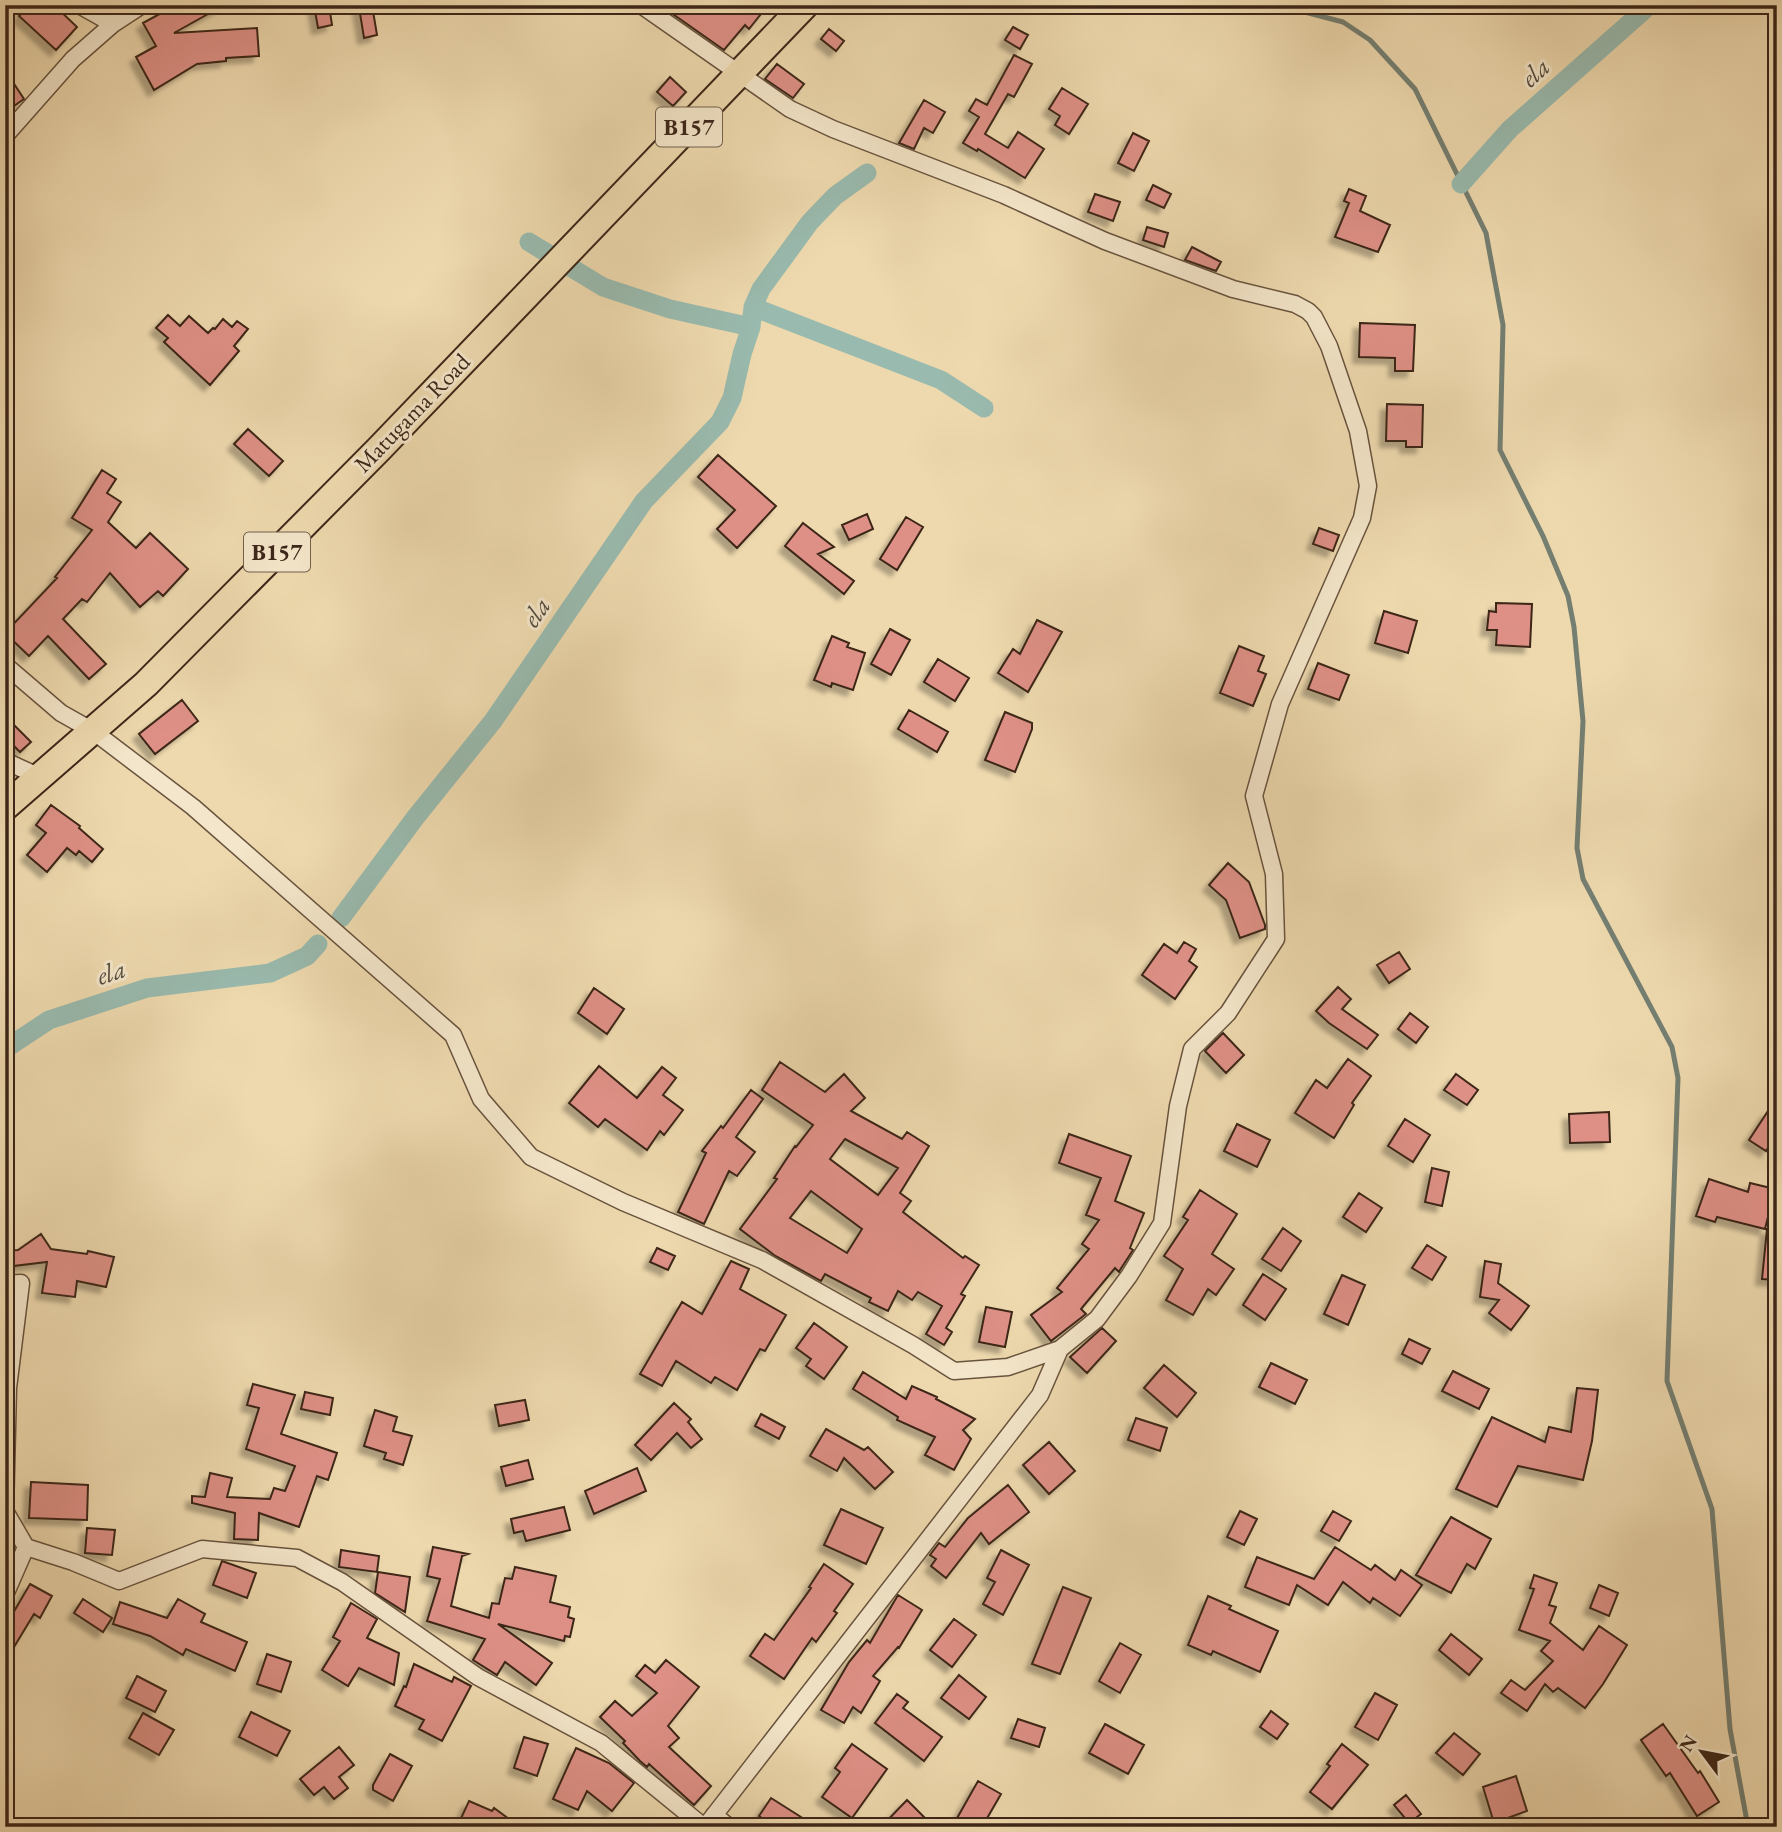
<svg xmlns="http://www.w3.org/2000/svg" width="1782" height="1832" viewBox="0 0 1782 1832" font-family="'EB Garamond',serif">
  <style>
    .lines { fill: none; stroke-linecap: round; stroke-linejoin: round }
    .stream { stroke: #747f72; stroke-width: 5 }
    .canal { stroke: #99baae; stroke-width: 19 }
    .building { fill: #de9086; stroke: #3c2619; stroke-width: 2; fill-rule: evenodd; filter: url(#shadow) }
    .street-casing { stroke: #68533e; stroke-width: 19 }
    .primary-casing { stroke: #3c2619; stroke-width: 30 }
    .street { stroke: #f4e6ca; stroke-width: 16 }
    .primary { stroke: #eed9ae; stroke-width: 26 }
    .labels { text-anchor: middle; stroke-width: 6; stroke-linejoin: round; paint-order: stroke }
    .shield { fill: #f4e6ca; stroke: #73604e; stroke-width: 2 }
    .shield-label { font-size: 23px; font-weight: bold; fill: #3c2619 }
    .street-label { font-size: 24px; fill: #3c2619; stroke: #f4e6ca }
    .water-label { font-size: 26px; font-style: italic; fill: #534b3e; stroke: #f4e6ca }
  </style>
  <defs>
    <filter id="shadow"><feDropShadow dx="-6" dy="6" stdDeviation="2" flood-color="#0004"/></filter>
  </defs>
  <rect width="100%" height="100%" fill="#eed9ae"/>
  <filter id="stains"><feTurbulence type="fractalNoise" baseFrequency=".00286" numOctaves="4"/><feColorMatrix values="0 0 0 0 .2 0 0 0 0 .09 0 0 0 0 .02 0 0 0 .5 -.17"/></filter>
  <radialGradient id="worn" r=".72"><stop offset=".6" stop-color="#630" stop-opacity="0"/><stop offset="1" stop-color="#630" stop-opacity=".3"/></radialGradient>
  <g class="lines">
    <path class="stream" d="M1278,5l65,17 27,18 45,49 71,144 17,92 -3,125 43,86 25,60 6,31 9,94 -6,127 6,31 89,168 6,31 -11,303 45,128 18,220 18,98"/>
    <path class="canal" d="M1461,184l49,-55 140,-124
      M529,242l74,45 67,22 81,18
      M753,307l188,73 43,28
      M341,918l74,-100 78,-97 151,-220 76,-79 12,-24 10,-44 9,-27 2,-20 8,-18 49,-67 25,-26 32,-23
      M5,1049l44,-29 98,-32 123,-15 37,-17 11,-12"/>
  </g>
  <path class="building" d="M29,5h25l23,22 -21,23 -37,-34z
    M176,5h48l-50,28 83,-5 2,28 -33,2v3l-29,3 -43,26 -18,-33 20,-11 -13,-23z
    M314,5h15l3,20 -14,3z
    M372,5l5,30 -13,3 -5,-31z
    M660,5h108l-19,24 -4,-4 -21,25z
    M1013,27l15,8 -8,14 -15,-9z
    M829,29l15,12 -8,10 -15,-12z
    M1014,55l18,9 -18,33 -6,-3 -23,40 23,14 10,-16 26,17 -19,29 -47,-29 -1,2 -14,-8 16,-26 -10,-6 7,-12 11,6z
    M777,64l27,20 -11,14 -28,-19z
    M5,70l19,29 -19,13z
    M670,77l16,15 -13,14 -16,-14z
    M1062,88l26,16 -19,30 -14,-9 5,-9 -11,-7z
    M924,100l21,12 -12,21 -9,-5 -10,21 -15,-6z
    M1133,133l16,8 -15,30 -16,-8z
    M1153,185l18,9 -7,14 -18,-8z
    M1349,189l17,7 -6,15 30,14 -12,27 -43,-15 14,-34 -5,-2z
    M1095,194l25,8 -7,19 -25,-9z
    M1147,227l21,6 -4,14 -21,-7z
    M1192,247l29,15 -5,9 -31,-11z
    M168,315l12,11 9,-10 19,17 5,-5 2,1 8,-10 9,8 5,-6 11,8 -14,17 5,5 -29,34 -46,-43 4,-4 -12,-10z
    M1360,323l55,2 -2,46h-18v-13l-36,-1z
    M1387,404l36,1 -1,42h-16v-6h-20z
    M248,429l35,32 -14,15 -35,-32z
    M718,455l58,51 -39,42 -20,-19 18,-19 -37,-33z
    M102,470l14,9 -9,14 14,9 -13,20 28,26 14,-15 38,36 -25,27 -5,-5 -18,16 -30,-34 -23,29 -5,-3 -19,20 43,45 -17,15 -41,-43 -19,20 -24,-23 52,-55 -2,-1 37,-47 -20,-12z
    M867,514l6,15 -24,11 -7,-15z
    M906,517l17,10 -26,43 -17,-11z
    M803,523l31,24 -16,7 36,27 -10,13 -59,-48z
    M1319,528l20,7 -6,16 -20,-7z
    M1496,603l36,1 -2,43 -34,-2 1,-15h-10l2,-19 7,1z
    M1384,611l33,10 -9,32 -33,-10z
    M1037,620l25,12 -34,60 -30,-19 15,-24 7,5z
    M890,629l20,11 -19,35 -20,-11z
    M832,636l17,7 -2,4 18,6 -12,37 -21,-7 -1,4 -17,-7z
    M1239,646l25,10 -6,15 8,3 -13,32 -33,-13z
    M938,659l31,19 -14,23 -31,-19z
    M1318,663l31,12 -10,25 -31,-11z
    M182,700l16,21 -43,33 -16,-20z
    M909,710l39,22 -11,20 -39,-23z
    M1005,712l27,11v6l-17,43 -30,-12z
    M5,716l26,26 -11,10 -15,-15z
    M51,805l29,21 -1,2 24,21 -11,13 -13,-11 -3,4 -9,-7 -20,24 -20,-17 19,-22 -10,-8z
    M1228,863l21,19 16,43v4l-25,9 -14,-38 -17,-15z
    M1184,942l12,7 -7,12 8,6 -22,32 -33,-24 22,-31 13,9z
    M1399,952l11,17 -21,14 -12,-18z
    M1338,987l13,12 -9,10 36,26 -11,14 -38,-26 -13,-12z
    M594,988l30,21 -17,25 -29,-21z
    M1410,1013l18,14 -12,16 -18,-14z
    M1223,1033l21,22 -18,18 -21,-22z
    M1348,1059l23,17 -19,27 2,2 -20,33 -39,-25 21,-33 11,8z
    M780,1062l45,30 19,-18 21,24 -14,13 51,28 5,-7 22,14 -29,47 11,8 -8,11 60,46 2,-2 14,9 -18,29 4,2 -19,32 6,4 -8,13 -18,-11 16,-28 -24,-14 -6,8 -14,-9 -10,20 -19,-9 2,-4 -46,-24 -4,7 -47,-26 -34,-26 37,-50 -3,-1 21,-32 1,1 17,-22 -51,-35zM845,1139l53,29 -20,27 -48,-36zM811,1191l51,38 -15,24 -57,-35z
    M599,1066l38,32 25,-31 14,11 -13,17 20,15 -19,25 -4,-4 -13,19 -42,-31 -7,8 -29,-24z
    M1456,1074l22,16 -11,15 -23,-15z
    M751,1090l12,9 -27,38 19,15 -18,24 -8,-5 -25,53 -26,-12 28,-59 -4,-2 19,-25 2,2z
    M1768,1111l9,6v17l-11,17 -17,-11z
    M1609,1112l1,30 -40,1 -1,-29z
    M1405,1119l25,16 -17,27 -25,-16z
    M1237,1124l33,16 -13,27 -33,-16z
    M1069,1134l62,22 -16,45 29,12 -14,35 3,2 -13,20 -1,2 -4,-4 -34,41 5,5 -35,27 -20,-26 31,-23 -5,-4 32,-39 -7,-5 17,-24 -13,-5 15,-37 -42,-15z
    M1432,1168l17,4 -7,34 -17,-4z
    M1709,1179l39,13 2,-9 25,6 -10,40 -48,-12 -2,5 -19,-6z
    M1200,1190l37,24 -25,40 22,15 -18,26 -8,-6 -15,26 -27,-15 17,-31 -19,-13 24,-36 -5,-3z
    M1359,1193l23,15 -16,24 -23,-15z
    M1283,1228l18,13 -20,30 -19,-12z
    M1767,1229h10v51l-15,-1z
    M41,1234l10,15 36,5 1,-3 26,6 -8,30 -29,-6 -2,16 -33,-4 5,-31 -42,5v-16l13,-1z
    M1427,1245l19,12 -14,23 -20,-12z
    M657,1248l18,8 -7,14 -18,-8z
    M731,1261l18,8 -9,20 46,26 -21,36 -5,-2 -23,41 -22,-13 -4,6 -35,-22 -14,25 -22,-12 42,-72 20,12z
    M1485,1261l16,3 -3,19 31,23 -18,24 -22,-17 10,-13 -19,-3z
    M1263,1274l23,15 -21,31 -22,-15z
    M1342,1275l23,10 -17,40 -24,-11z
    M986,1307l26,5 -7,35 -26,-5z
    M814,1323l33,24 -23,32 -18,-13 5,-7 -15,-11z
    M1102,1328l14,13 -29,32 -17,-16z
    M1409,1339l21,10 -8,15 -20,-10z
    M1271,1363l36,17 -12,24 -36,-17z
    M1164,1365l32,28 -19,24 -33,-29z
    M1453,1371l36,18 -10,20 -37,-18z
    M863,1372l43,27 6,-13 25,11 -1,2 39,20 -12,11 8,9 -17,31 -29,-15 10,-18 -38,-17 1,-3 -45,-28z
    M253,1384l42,11 -14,39 56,19 -9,27 -11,-4 -18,51 -40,-14 -1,27 -24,-1 1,-26 -43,-10v-7l13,1 5,-24 22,5 -5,19 43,2 4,-11 11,3 10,-25 -49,-17 13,-41 -12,-3z
    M1577,1388l21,2 -6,51 -9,39 -65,-14 -21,41 -41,-18 36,-72 53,25 4,-15 22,5z
    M305,1392l28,6 -3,17 -29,-6z
    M525,1400l4,20 -30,6 -4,-21z
    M674,1403l17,16 -3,3 14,17 -11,9 -14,-15 -26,27 -16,-15z
    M375,1410l22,7 -4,14 19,5 -9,29 -19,-6 2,-6 -22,-7z
    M761,1414l24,13 -6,12 -24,-13z
    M1136,1418l31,10 -7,23 -32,-11z
    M826,1429l38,21 4,-3 25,25 -18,17 -31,-31 -7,13 -27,-15z
    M1049,1442l26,29 -26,23 -26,-29z
    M528,1460l5,19 -27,7 -5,-19z
    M637,1468l9,23 -52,23 -9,-23z
    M31,1482l57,3 -1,35 -58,-2z
    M1008,1485l21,27 -40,32 -8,-11 -35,45 -15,-12 5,-7 -6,-4 9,-12 6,4 23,-29z
    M564,1507l6,23 -44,11 -3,-10 -9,2 -3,-14z
    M841,1509l42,19 -17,36 -42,-19z
    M1240,1511l17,8 -13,26 -17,-8z
    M1333,1511l18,10 -12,20 -18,-10z
    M1451,1517l40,22 -16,30 -8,-5 -16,29 -35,-18z
    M87,1528l28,2 -3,25 -27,-2z
    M433,1547l35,7 -6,2 -11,50 38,12 3,-15 7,1 6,-26 7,1 3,-12 41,9 -6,26 20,5 -2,10 6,2 -4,18 -5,-1 -1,5 -66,-17 54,39 -16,22 -31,-23 -8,13 -24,-15 12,-21 -58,-18 13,-42 -13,-3z
    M1335,1547l36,23 4,-5 20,15 6,-10 21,15 -22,31 -27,-18 -3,5 -27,-21 -15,23 -31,-20 -8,20 -44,-18 12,-30 57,22z
    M341,1550l38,6 -2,16 -38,-5z
    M1001,1550l28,15 -26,50 -20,-11 12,-22 -8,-4z
    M222,1561l34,12 -9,25 -34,-13z
    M824,1564l29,20 -19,27 3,2 -21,29 -4,-4 -28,41 -34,-23 15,-22 9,6 37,-52 -2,-1z
    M378,1572l32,5 -5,35 -30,-19z
    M1534,1575l23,8 -8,22 7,2 -6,16 33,27 16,-24 28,19 -24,39 -18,24 -27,-20 -5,4 -8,-8 -18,27 -26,-18 10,-13 14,10 28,-29 -12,-10 9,-10 -31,-11 15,-41 -4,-1z
    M30,1584l22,12 -12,22 -6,-4 -29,48v-35z
    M1599,1585l19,8 -9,23 -19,-8z
    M1063,1587l28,11 -31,76 -28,-10z
    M898,1595l24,15 -23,38 -1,-1 -25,29 7,5 -19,32 -8,-6 -9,16 -23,-13 28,-48 18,-22 3,3z
    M1208,1596l23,10 -2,3 49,22 -18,41 -47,-21 -2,4 -23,-10z
    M83,1599l29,19 -9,14 -29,-19z
    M178,1599l27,15 -4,8 46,20 -12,29 -49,-22 -3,6 -33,-19 -37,-12 7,-22 47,16z
    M351,1603l26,16 -10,19 32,15 -5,32 -35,-17 -11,18 -26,-16 18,-29 -7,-4z
    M954,1619l22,16 -24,32 -22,-17z
    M1451,1634l31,25 -13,16 -30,-25z
    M1120,1643l21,12 -21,38 -21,-12z
    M267,1654l24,8 -10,30 -24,-8z
    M666,1660l33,27 -31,39 11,12 -10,9 42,39 -17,19 -45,-41 -2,3 -7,-6 -17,-18 2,-2 -25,-24 15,-16 17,15 25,-23 -21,-17 9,-11 10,8z
    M414,1664l38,18 2,-5 17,9 -29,55 -23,-12 5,-9 -29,-14 9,-20 2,1z
    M959,1675l27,22 -17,22 -28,-21z
    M137,1676l29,15 -11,21 -29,-14z
    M1375,1693l22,12 -19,35 -23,-13z
    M897,1694l11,8 -5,6 39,29 -18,24 -49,-38z
    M1271,1711l17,13 -11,15 -17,-12z
    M251,1712l39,19 -13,25 -38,-19z
    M143,1713l31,17 -15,25 -30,-17z
    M1018,1719l27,9 -6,19 -28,-9z
    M1105,1724l39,21 -16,29 -39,-21z
    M1663,1724l35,49 2,-2 19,31 -22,14 -27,-43 -4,3 -25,-36z
    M1454,1733l26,21 -17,21 -27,-22z
    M524,1737l24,7 -11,32 -23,-8z
    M852,1744l35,25 -35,49 -30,-21 18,-25 -5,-4z
    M1342,1744l26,21 -36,44 -22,-17 20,-26 -3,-2z
    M339,1747l15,18 -15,12 9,11 -14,11 -10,-12 -10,8 -14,-16z
    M576,1748l33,15 25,20 -22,28 -25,-20 -9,19 -25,-11z
    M390,1754l22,12 -19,35 -20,-11v-5z
    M1516,1776l11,35 -33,12 -11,-36z
    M978,1781l23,13 -19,33h-14l-12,-7z
    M1406,1795l15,19 -12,9 -15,-18z
    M771,1798l30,19 -6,10h-20l-16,-11z
    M907,1800l27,27h-53z
    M469,1801l23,10 2,-3 26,19h-63z"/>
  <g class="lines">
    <g class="street-casing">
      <path id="street" d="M79,5l34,19 29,-19
        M5,136l68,-77 40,-35
        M5,665l56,48 32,18 100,76 260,228 28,64 50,58 92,45 139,58 151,85 41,26 54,-4 52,-18 37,-30 32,-43 33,-53 16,-117 14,-57 36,-36 48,-74 -2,-65 -20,-78 26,-92 82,-186 6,-32 -10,-55 -29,-85 -15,-29 -6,-6 -13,-7 -62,-15 -128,-48 -101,-46 -171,-66 -43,-20 -149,-104
        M5,761l35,16
        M5,1284l16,-1 -13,105 -3,123 21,36 47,15 46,19 83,-32 95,9 45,24 136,95 123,66 103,84
        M5,1595l21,-48
        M714,1815l15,12
        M705,1827l335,-432 20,-46"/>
    </g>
    <g class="primary-casing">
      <path id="primary" d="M5,807l141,-123 233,-235 426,-444"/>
    </g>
    <use href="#street" class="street"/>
    <use href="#primary" class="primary"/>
  </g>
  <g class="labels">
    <g class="shield">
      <rect x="656" y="107.5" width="66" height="39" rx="5"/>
      <rect x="244" y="532.5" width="66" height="39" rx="5"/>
    </g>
    <g class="shield-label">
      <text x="689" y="135">B157</text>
      <text x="277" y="560">B157</text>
    </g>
    <g class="street-label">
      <text transform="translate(412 413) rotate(-46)" y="8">Matugama Road</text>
    </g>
    <g class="water-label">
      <text transform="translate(1535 72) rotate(-42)" y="9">ela</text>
      <text transform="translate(536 612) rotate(-56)" y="9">ela</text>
      <text transform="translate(111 972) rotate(-18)" y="9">ela</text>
    </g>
  </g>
  <rect width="1782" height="1832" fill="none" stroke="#eed9ae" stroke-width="28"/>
  <rect x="7" y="7" width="1768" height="1818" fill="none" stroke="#3c2619" stroke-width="3.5"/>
  <rect x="14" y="14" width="1754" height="1804" fill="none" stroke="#3c2619" stroke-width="2"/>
  <g transform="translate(1702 1752) rotate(302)" stroke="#f4e6ca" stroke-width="5" paint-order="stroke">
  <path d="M0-5L12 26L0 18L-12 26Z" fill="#3c2619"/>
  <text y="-10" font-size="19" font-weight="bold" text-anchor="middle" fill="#3c2619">N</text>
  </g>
  <rect width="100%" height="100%" filter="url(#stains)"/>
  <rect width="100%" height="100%" fill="url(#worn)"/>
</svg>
